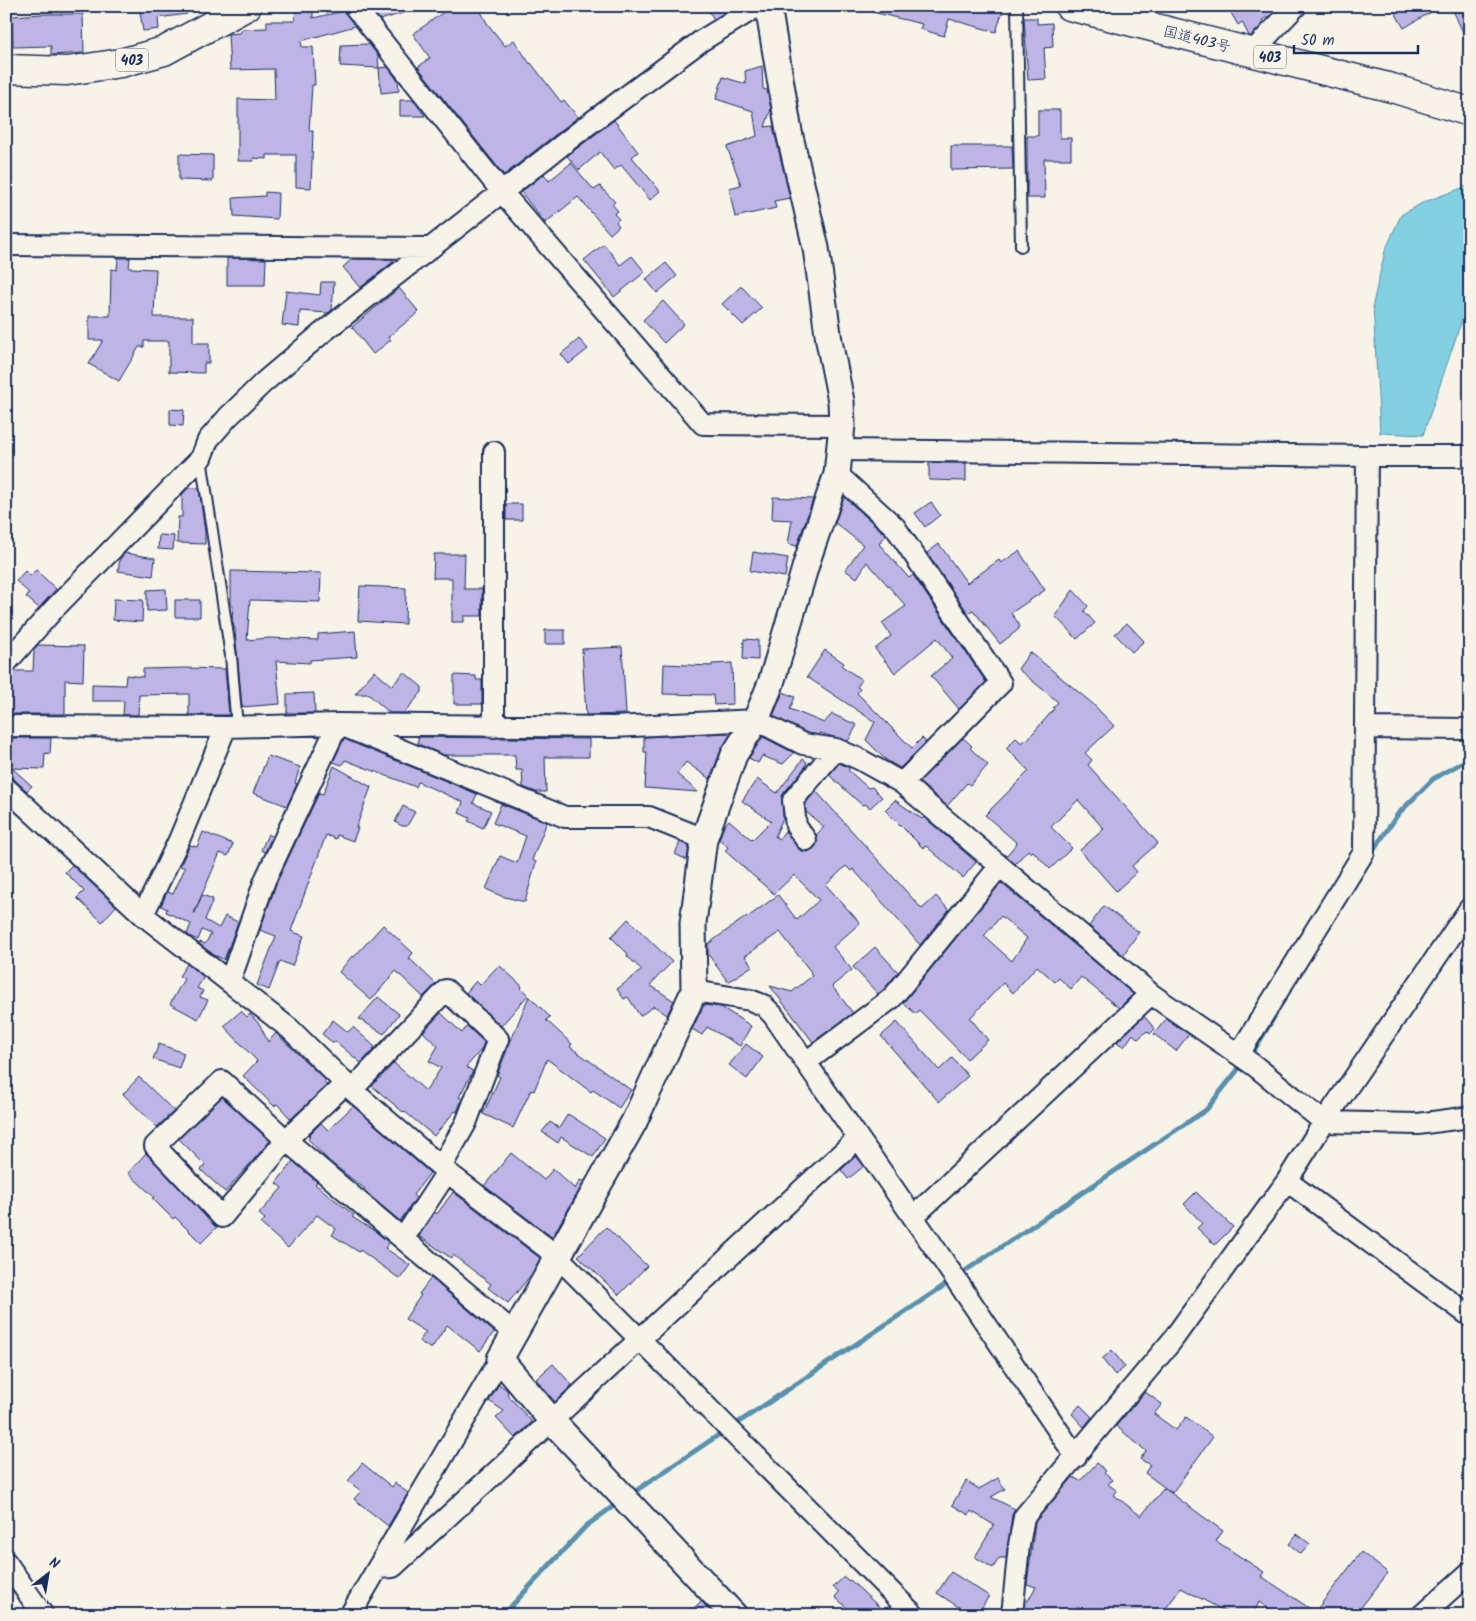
<svg xmlns="http://www.w3.org/2000/svg" width="1476" height="1621" viewBox="0 0 1476 1621" font-family="Kalam,'Klee One',sans-serif">
  <style>
    .water { fill: #83d0e2; stroke: #5990ad }
    .lines { fill: none; stroke-linecap: round; stroke-linejoin: round }
    .stream { stroke: #5990ad; stroke-width: 5 }
    .building { fill: #beb4e6; stroke: #1b2f5e; fill-rule: evenodd }
    .service-casing { stroke: #1b2f5e; stroke-width: 14 }
    .minor-casing { stroke: #1b2f5e; stroke-width: 24 }
    .tertiary-casing { stroke: #1b2f5e; stroke-width: 29 }
    .trunk-casing { stroke: #1b2f5e; stroke-width: 31 }
    .service { stroke: #f7f3e8; stroke-width: 10 }
    .minor { stroke: #f7f3e8; stroke-width: 20 }
    .tertiary { stroke: #f7f3e8; stroke-width: 25 }
    .trunk { stroke: #f7f3e8; stroke-width: 28 }
    .labels { text-anchor: middle; stroke-width: 4; stroke-linejoin: round; paint-order: stroke }
    .shield { fill: #f7f3e8; stroke: #5d6a87; stroke-width: 1 }
    .shield-label { font-size: 14px; font-weight: bold; fill: #1b2f5e }
    .street-label { font-size: 15px; fill: #1b2f5e; stroke: #f7f3e8 }
  </style>
  <rect width="100%" height="100%" fill="#f7f3e8"/>
  <filter id="ink" filterUnits="userSpaceOnUse"><feTurbulence type="fractalNoise" baseFrequency=".02" numOctaves="2"/><feDisplacementMap in="SourceGraphic" scale="10" xChannelSelector="R" yChannelSelector="G"/><feConvolveMatrix kernelMatrix="1 2 1 2 8 2 1 2 1" color-interpolation-filters="sRGB"/></filter>
  <g filter="url(#ink)">
    <path class="water" d="M1470,185v111l-47,139 -43,-2 -7,-129 12,-53 16,-36 23,-13z"/>
    <g class="lines">
      <path class="stream" d="M1371,854l27,-40 35,-35 37,-21
        M1253,1052l23,-38
        M962,1273l244,-163 34,-43
        M736,1424l212,-141
        M631,1494l89,-60
        M503,1615l83,-89 29,-21"/>
    </g>
    <path class="building" d="M139,6h48v8l-29,4 1,11 -16,2z
      M296,6h17v12l31,-7 11,15 -54,15 1,6h11l2,38h-3l-3,46h4l-2,57 -15,-1v-32h-29v4l-14,-1 1,3h-16v-62l37,1 -1,-31 -44,1 -2,-36 12,-1 2,-4 25,-1v-7h28z
      M369,6h44v4l-33,10z
      M452,6h26l9,17 18,23 9,-6 16,24 1,-1 30,39 3,-2 14,17 -74,58 -86,-108 12,-9 -17,-24z
      M705,6h30l-21,13z
      M869,6h120l14,4 -7,22 -47,-13 -5,17 -24,-7 2,-5 -54,-13z
      M1227,6h52l-9,10 -8,4 2,3 -13,13h-2l-7,-14 -4,3z
      M1391,6h50l-37,22z
      M1451,6h19v42z
      M43,14h40l1,39 -33,2v-9l-38,1 -1,-31z
      M1024,18h13v6l15,-1 1,24 -9,1 2,31 -18,1z
      M369,44l9,12 1,12 -39,-2 1,-21z
      M762,66l1,23 4,1 4,19 -6,18 8,-1 17,72 -16,3 2,7 -41,9 -6,-29 12,-3 -14,-38 30,-11 -4,-25 -37,-12 7,-22 23,7 -1,-13z
      M388,67l10,14 1,10 -18,2 -2,-25z
      M400,100h13l12,16h-25z
      M1038,110h22v28h11v21h-27l1,39h-18v-62h11z
      M614,120l24,32 -6,5 28,34 -10,9 -29,-35 -7,5 -14,-18 -21,18 -12,-14z
      M951,146h61l1,23 -62,1z
      M179,154l34,1v26l-34,-1z
      M571,163l23,27 6,-4 15,16 -3,2 6,7 -4,3 5,5 -3,3 3,4 -9,8 -32,-37 -33,26 -24,-31 23,-18 5,7z
      M265,192l13,1 -1,26 -43,-3 -1,-18 32,-2z
      M604,244l16,21 12,-9 13,16 -31,25 -30,-37z
      M118,258h12l-1,10 27,1 -2,48h39v26h16v20h-5v10l-35,-1v-31h-25v6h-5l-20,34 -30,-17 14,-24h-14v-24h21l1,-47 6,1z
      M227,258l39,1 -1,26h-38z
      M352,259l41,1 1,1 -34,27 -17,-21z
      M666,263l11,13 -20,17 -11,-14z
      M321,282h13l-2,28 -4,3 -28,-2 -1,16 -17,-2 4,-34 34,4z
      M741,286l21,22 -19,17 -21,-21z
      M399,288l20,24 -31,25 3,3 -18,14 -21,-27z
      M663,301l21,23 -20,19 -21,-23z
      M579,339l9,10 -19,15 -8,-10z
      M170,409l14,1 -1,16 -13,-1z
      M929,463h37v18l-37,-1z
      M188,488h11l6,44v12l-28,-1 1,-26h4v-22z
      M773,497l40,2 -16,47 -9,-2 4,-24 -20,-1z
      M844,497l42,38 -7,9 30,34 4,-3 73,107 -27,27 -28,-33 21,-18 -15,-20 -42,35 -20,-24 16,-13 -9,-13 24,-17 -39,-44 -10,16 -12,-8 18,-25 -28,-22z
      M931,502l9,13 -15,12 -10,-14z
      M506,504h16v16h-16z
      M159,535l15,1 -1,14 -15,-1z
      M939,544l28,39 32,-23 2,3 18,-12 26,39 -34,23 8,11v5l-19,15 -27,-34 -5,3 -41,-60z
      M753,552l35,6 -3,19 -35,-6z
      M125,553l30,5 -2,18 -35,-5 2,-12z
      M434,554h31l-1,35h18v27h-18v6h-12v-44h-19z
      M36,570l20,19 -17,19 -13,-11 3,-4 -13,-12 9,-10 5,5z
      M231,571l90,2 -1,29 -70,-2 -3,40 22,-2 49,2v-6l37,-3 2,26 -47,3v3l-34,-2 4,43 -38,3 -7,-77 -3,-10 1,-14h-2z
      M360,586l46,2 -1,36 -47,-3z
      M166,589l1,21 -20,1v-21z
      M1073,590l15,16 -4,5 11,12 -18,16 -22,-23z
      M114,599l29,1 -1,22 -29,-2z
      M175,600h25v17h-25z
      M1127,623l17,18 -12,11 -17,-18z
      M545,630h20v14h-20z
      M744,639l14,1v20l-15,-1z
      M38,645l46,1 -1,35 -18,-1v34h-59l2,-40 7,-3h18l1,-21z
      M622,647l4,67 -40,1 -4,-66z
      M825,650l19,13 -2,3 20,14 -5,7 3,2 -3,4 55,55 10,-10 4,4 -26,26 -14,-8 -20,-20 9,-18 -68,-45z
      M1030,652l63,52 21,22 -29,27 7,7 -4,5 70,78 -26,23 5,6 -21,19 -36,-41 24,-21 -26,-29 -27,27 21,21 -22,21 -17,-18 -2,2 -3,-3 -13,14 -9,-8 11,-13 -32,-28 44,-44 -23,-23 10,-10 6,5 4,-4 1,1 27,-31 -1,-1 5,-6 -40,-33z
      M732,663l1,41 -19,1 -1,-10 -50,-1 1,-30 48,2v-2z
      M185,668l40,1 4,46h-40v-21l-50,1 -1,20h-15l1,-14h-32v-17l33,1 1,-10 17,2v-8z
      M374,671l18,15 12,-14 18,15v5l-18,21h-14l-22,-19h-13z
      M454,675l22,1v4h6v24h-28z
      M783,692l12,5 -5,12 34,14 8,-9 25,11 -9,16 -28,-8v2l-13,-2 -34,-17z
      M314,693l1,20h-28v-19z
      M726,733l4,2 -9,15 -11,29 -24,-17 -9,12 21,18 -53,-4 2,-36h-3v-15z
      M418,737l171,2v18h-44l1,35h-10l-13,-5 -1,-17h-6l-1,-15h-71l-26,-11z
      M763,737l31,16 -11,11 -21,-8 -4,7 -9,-5z
      M6,738h45l-1,16 -5,-1 -1,16 -32,-1 20,18 -5,5 -13,-12 -8,-3z
      M963,738l9,8 -2,2 18,17 -18,20 -3,-2 -20,23 -28,-24z
      M344,739l133,55 -4,9 18,8 -8,17 -15,-7 2,-3 -11,-5 4,-11 -45,-20 -2,5 -71,-27 -3,5 -9,-3z
      M268,756l32,11 -5,16 2,1 -10,22 -34,-13z
      M803,759l4,3 -2,5 -23,29 1,22 -8,18 4,3 6,-8 16,20 7,1 5,-3 4,-5 -1,-9 8,-8 -18,-15 -1,-8 11,-13 106,118 14,-13 13,14 -29,35 -67,-76 -2,2 -5,-5 -20,19 34,38 -27,24 19,23 -20,16 21,27 -40,29 -43,-56 22,6 20,-16 -2,-3 1,-1 -31,-40 -35,24 7,10 -24,16 -20,-28v-10l39,-28 1,1 30,-22 19,25 22,-20 -25,-25 -20,19 -49,-43 3,-4 -9,-8 5,-13 5,-6 23,20 19,-19 -29,-20 15,-22 20,14z
      M839,763l11,5 -2,2 20,18 4,-1 10,10 -12,11 -5,-4 -3,1 -33,-30z
      M334,766l37,21 -15,41h2l-5,13 -16,-6 -1,4 -10,-4 -35,96 13,5 -12,30 -12,-5 -11,29 -12,-5 19,-49 -16,-6 16,-46 43,-91 4,1z
      M895,800l27,19 2,-2 52,45 -13,16 -37,-32 -3,2 -38,-38z
      M501,804l46,18 -15,38 4,2 -11,40 -24,-6 -15,-7 14,-33 17,7 9,-27 -33,-13z
      M403,806l12,6 -8,14h-5l-7,-4z
      M203,832l30,12 -5,12 -8,-3 -26,60h1l7,-18 11,4 -8,21 14,8 6,-12 13,6 -14,38 -7,-4v1l-18,-13 1,-2 5,2 6,-10 -9,-4 -4,10 -7,-3 -4,-3 4,-10 -25,-12 1,-3 -6,-3 6,-14 6,2 12,-26 -5,-2 10,-21 7,2z
      M268,834l4,2 -7,16 -4,-2z
      M680,842l9,4 -2,14 -12,-6z
      M72,865l44,41 -14,16 -25,-24 7,-7 -19,-19z
      M1001,883l132,111 -14,14 -38,-31 -10,12 -12,-11 -4,4 -18,-16 -24,27 -10,-10 -33,35 18,22 -21,19 -48,-49 -3,4 -13,-11zM1001,916l26,22 -15,23 -28,-25z
      M1104,906l35,26 -16,23 -34,-29z
      M628,919l44,43 -22,23 24,16 -7,14 -13,-9 -14,10 -12,-19 -4,2 -7,-10 25,-19 -15,-14 1,-2 -17,-17z
      M383,925l30,28 -4,5 27,26 -13,13 -27,-26 -25,29 -32,-28 13,-16 2,1z
      M875,947l23,25 -14,17 -6,5 -25,-27z
      M187,964l17,13 -7,11 6,3 -3,6 8,3 -10,19 -28,-15 14,-25 -5,-3z
      M499,965l23,21 -1,2 7,7 -27,31 -35,-33 10,-12 4,4z
      M529,996l21,21 -4,3 26,24 -2,3 61,43 -12,18 -26,-18 -2,2 -44,-33 -13,32 -3,-1 -18,38 -30,-14 17,-37 -3,-2z
      M378,997l21,17 -15,20 -25,-15z
      M704,1005l17,2 30,19 -11,20 -33,-19 -5,8 -10,-6z
      M241,1011l6,6 3,-3 10,11 8,17 8,-9 50,48 -2,2 3,2 -36,34 -14,-15 -3,2 -31,-30 14,-15 -33,-35z
      M441,1013l21,20 5,-7 17,16 -2,7 -16,18 7,4 -14,26 3,2 -5,13 -2,-1 -21,25 -30,-25 -1,1 -31,-26 22,-23 32,28 15,-23 -12,-7 9,-15 -15,-14z
      M1144,1016l11,13 -5,5 -3,-3 -9,8 -5,-5 -9,13 -7,-5z
      M1166,1019l23,15 -13,17 -22,-17z
      M333,1020l15,12 5,-5 21,19 1,2 -14,15 -26,-22 -2,2 -11,-9z
      M897,1022l42,48 13,-12 16,18 -29,26 -58,-66z
      M159,1044l25,9 -5,15 -26,-9z
      M746,1044l17,13 -16,22 -18,-14z
      M139,1077l35,34 -17,16 -34,-33z
      M222,1097l48,44 -45,51 -24,-22 4,-5 -26,-26z
      M353,1106l77,67 -17,22 3,3 -16,23 -37,-31 2,-1 -35,-27 -22,-23 2,-2 -2,-1 13,-13 7,7z
      M568,1114l37,24 -12,19 -32,-20 -3,6 -16,-11 8,-10 9,6z
      M146,1153l71,74 -16,16 -26,-26 -2,2 -21,-21 2,-1 -26,-24z
      M511,1153l33,27 9,-11 22,20 5,-9 4,2 -32,55 -68,-51z
      M856,1156l8,10 -16,13 -7,-9z
      M293,1161l24,21 -2,2 39,31 -2,2 24,15 13,11 -4,5 25,17 -10,14 -40,-29 -1,2 -27,-17 4,-6 -19,-14 -29,33 -27,-24 4,-5 -6,-5 23,-26 -6,-5z
      M453,1192l87,66 -9,17 -23,28 -20,-15 3,-4 -38,-29 -2,3 -32,-22 16,-24 2,2z
      M1196,1192l37,35 -18,18 -18,-17 5,-5 -18,-19z
      M606,1227l41,39 -28,29 -41,-39z
      M431,1278l63,54 -14,19 -33,-26 -16,24 -12,-8 7,-9 -21,-13 16,-24 -2,-1z
      M1112,1350l13,17 -10,8 -13,-16z
      M553,1364l19,21 -17,17 -19,-23z
      M499,1384l8,6 1,1 -1,3 25,28 -17,16 -19,-20 8,-7 -15,-10z
      M1145,1392l17,12 -8,10 22,16 10,-13 27,20 -41,56 -27,-20 5,-8 -10,-6 6,-8 -30,-25z
      M1080,1405l12,12 -8,10 -12,-13z
      M362,1463l30,24 3,-4 13,10 -20,33 -34,-27 7,-8 -13,-10z
      M1097,1463l9,8 -2,2 8,7 -4,4 9,7 -3,4 27,21 23,-28 59,43 -7,10 48,31 -3,4 54,36 46,-60 27,21 -33,42h-77l-19,-13 -6,13h-21l-51,-27 -20,27h-73l-12,-8 -4,8h-48l1,-10 11,-18 -9,-3 8,-62 38,-45 7,4z
      M998,1478l7,11 -14,8 24,12 -3,6 -6,43h-7l-6,10 -18,-11 19,-32 -23,-14 -2,4 -17,-10 14,-24 13,8z
      M1297,1534l13,10 -9,10 -12,-10z
      M951,1572l38,24 -12,19h-6l-34,-22z
      M844,1577l5,4 1,-1 38,35h-33l-20,-18 4,-5 -6,-5z
      M701,1601l13,14h-27z"/>
    <g class="lines">
      <g class="service-casing">
        <path id="service" d="M1017,6l4,240
          M201,458l30,198 6,71"/>
      </g>
      <g class="minor-casing">
        <path id="minor" d="M354,6l148,186 201,232 139,1
          M1251,53l45,-47
          M6,245l424,3
          M839,450l528,6 -3,396 -125,202
          M494,452v275
          M1367,456h103
          M837,474l58,53 106,156 -99,100
          M6,663l48,-54 147,-151 7,-18 20,-23 36,-35 58,-49 263,-206 116,-86 57,-35
          M6,726l220,1 112,-3 275,3 143,-7 47,24 33,5 23,10 43,24 249,211 104,72 69,56 94,2 52,-7
          M1365,728l105,1
          M6,788l137,127 147,114 62,61 95,82 110,84 357,359
          M806,840l-10,-14 -3,-26 43,-51
          M143,915l36,-75 47,-113
          M230,981l35,-101 73,-156 227,93h84l55,22
          M694,991l56,9 13,5 10,10 163,235 140,207
          M806,1062l86,-64 107,-131
          M222,1081l64,59 -64,77 -67,-71z
          M345,1084l-59,56 228,193
          M352,1090l94,-100 52,49 -32,84 -25,44
          M1287,1181l183,135
          M913,1217l238,-223
          M403,1239l44,-67
          M6,1562l37,53
          M378,1568l15,-1 465,-429
          M350,1615l150,-256
          M1012,1615l7,-70 5,-28 147,-175 116,-161 37,-59 146,-214
          M1422,1615l48,-43"/>
      </g>
      <g class="tertiary-casing">
        <path id="tertiary" d="M734,1615l-182,-194 -52,-62 134,-237 60,-131 -1,-68 11,-84 30,-84 22,-35 15,-37 37,-125 29,-84 5,-49 -1,-24 -12,-60 -13,-93 -27,-116 -21,-126"/>
      </g>
      <g class="trunk-casing">
        <path id="trunk" d="M1069,6l323,82 78,24
          M6,69l61,2 54,-8 43,-12 83,-45"/>
      </g>
      <use href="#service" class="service"/>
      <use href="#minor" class="minor"/>
      <use href="#tertiary" class="tertiary"/>
      <use href="#trunk" class="trunk"/>
    </g>
  </g>
  <g class="labels">
    <g class="shield">
      <rect x="1254" y="45.5" width="32" height="23" rx="4"/>
      <rect x="116" y="48.5" width="32" height="23" rx="4"/>
    </g>
    <g class="shield-label">
      <text x="1270" y="62">403</text>
      <text x="132" y="65">403</text>
    </g>
    <g class="street-label">
      <text transform="translate(1197 39) rotate(14)" y="5">国道403号</text>
    </g>
  </g>
  <rect width="1476" height="1621" fill="none" stroke="#f7f3e8" stroke-width="25"/>
  <rect x="12" y="12" width="1451" height="1596" fill="none" stroke="#1b2f5e" stroke-width="2" filter="url(#ink)"/>
  <g transform="translate(48 1574) rotate(31)" stroke="#f7f3e8" stroke-width="4" paint-order="stroke">
  <path d="M0-4L9 19L0 12L-9 19Z" fill="#1b2f5e"/>
  <text y="-8" font-size="14" font-weight="bold" text-anchor="middle" fill="#1b2f5e">N</text>
  </g>
  <path d="M1294 45v8h124v-8" fill="none" stroke="#1b2f5e" stroke-width="2.5"/>
  <text x="1301" y="45" font-size="15" fill="#1b2f5e" stroke="#f7f3e8" stroke-width="4" paint-order="stroke">50 m</text>
</svg>
